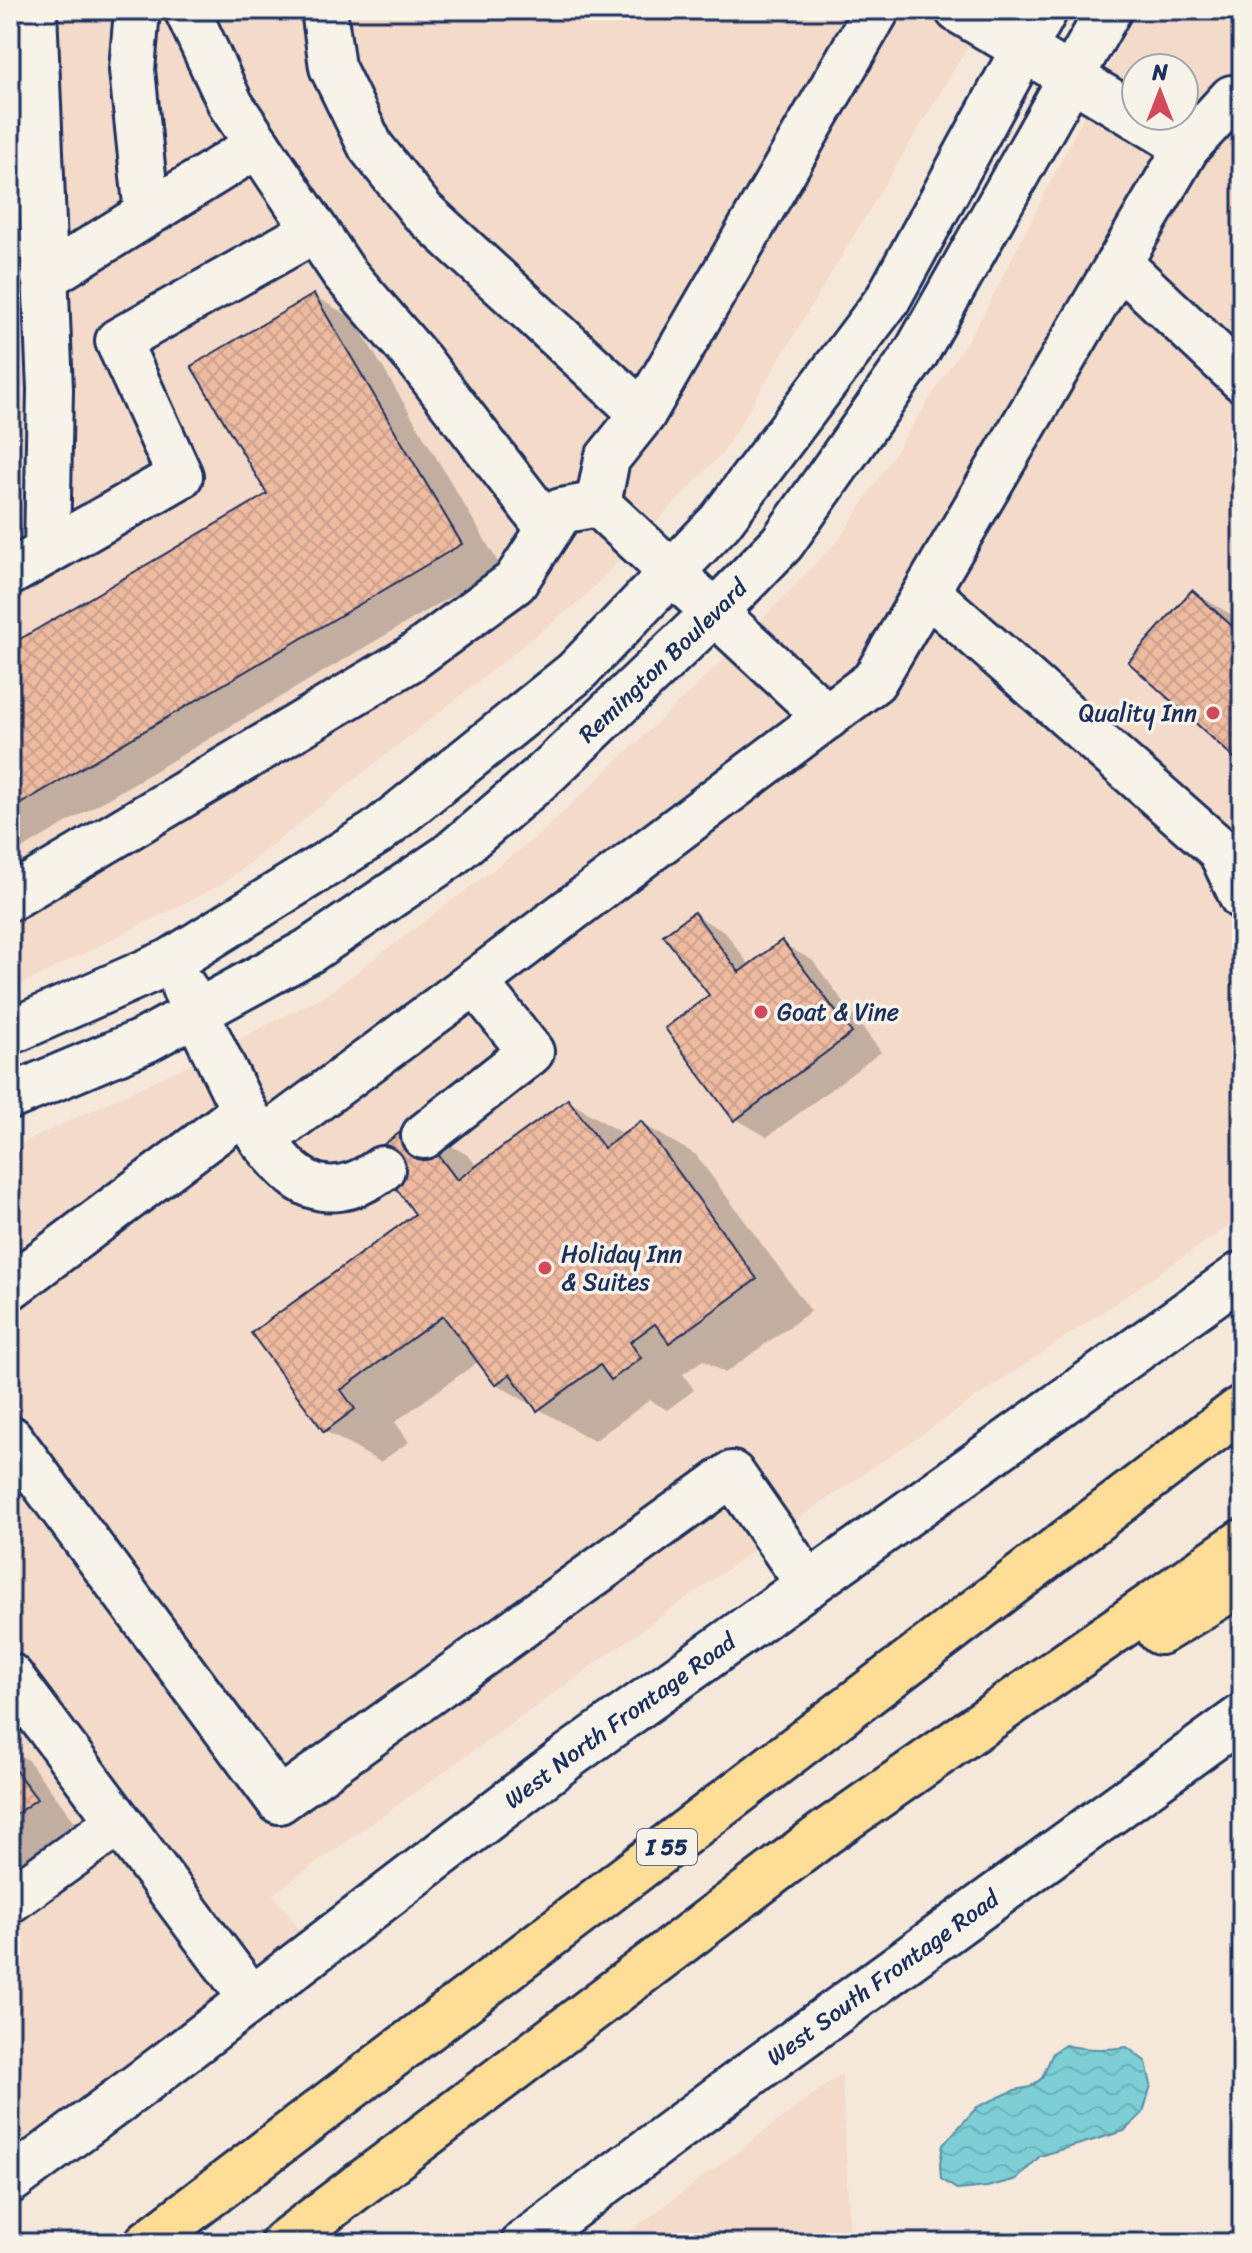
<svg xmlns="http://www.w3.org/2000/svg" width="1252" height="2253" viewBox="0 0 1252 2253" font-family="Sriracha,sans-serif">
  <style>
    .built { fill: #f3dac9; fill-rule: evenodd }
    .water { fill: url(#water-waves); stroke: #568ea5; stroke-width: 2 }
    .shadow { fill: #0003 }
    .building { fill: url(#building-cross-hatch); stroke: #1b2f5e; stroke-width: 2 }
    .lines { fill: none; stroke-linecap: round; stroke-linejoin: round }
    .minor-casing { stroke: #1b2f5e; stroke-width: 50 }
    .highway-casing { stroke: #1b2f5e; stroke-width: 50 }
    .minor { stroke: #f7f3e8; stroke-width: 44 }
    .highway { stroke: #fedd96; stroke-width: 44 }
    .poi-dot { fill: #d1495b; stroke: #f7f3e8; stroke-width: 3 }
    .labels { text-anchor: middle; stroke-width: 7; stroke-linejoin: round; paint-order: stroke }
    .shield { fill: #f7f3e8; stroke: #5d6a87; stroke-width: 2 }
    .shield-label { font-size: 22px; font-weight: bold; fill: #1b2f5e }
    .street-label { font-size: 24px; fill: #1b2f5e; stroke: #f7f3e8 }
    .poi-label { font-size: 24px; fill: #1b2f5e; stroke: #f7f3e8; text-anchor: start }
  </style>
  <defs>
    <pattern id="water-waves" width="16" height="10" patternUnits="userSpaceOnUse" patternTransform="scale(2)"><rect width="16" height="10" fill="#7dced5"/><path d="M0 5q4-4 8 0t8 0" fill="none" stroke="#6bb1b9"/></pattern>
    <pattern id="building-cross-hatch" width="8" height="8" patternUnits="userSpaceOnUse" patternTransform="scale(2)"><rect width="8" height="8" fill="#eebaa0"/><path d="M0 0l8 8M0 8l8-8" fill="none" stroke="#cca08c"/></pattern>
  </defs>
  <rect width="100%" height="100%" fill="#f5e8da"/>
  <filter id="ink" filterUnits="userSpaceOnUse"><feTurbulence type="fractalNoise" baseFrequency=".0125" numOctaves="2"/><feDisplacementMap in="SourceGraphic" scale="16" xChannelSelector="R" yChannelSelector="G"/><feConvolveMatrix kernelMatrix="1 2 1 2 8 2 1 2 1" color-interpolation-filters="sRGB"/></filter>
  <g filter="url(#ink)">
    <path class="built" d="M10,10h980l-268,444 -140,145 -359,285 -213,106z
      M1137,10h105v1207l-446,303 -523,374 31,41 -294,219v-1005l178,-84 138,-70 212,-159 178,-169 125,-130 143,-223zM1136,68h48v48h-48z
      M842,2073l8,170h-235z"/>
    <path class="water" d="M1065,2045c21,5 40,5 62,2l19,15 5,23 -8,28 -19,18 -84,25 -23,23 -30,8 -29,3 -17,-11 -1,-15 3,-19 34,-38 38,-17 15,-3 12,-9 11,-25z"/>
    <path class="shadow" d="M10,30l12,544 -12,1z
      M314,296l40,23 147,248 -491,289v-208l260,-153z
      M1193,592l49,29v141z
      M694,915l31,17 25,34 32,-23 31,18 68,91 -114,85 -31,-18z
      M568,1101l57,34 16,-12 55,32 115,156 -86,62 -22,-13 -20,14 11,16 -27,20 -17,-10 -56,41 -98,-57 -17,-23 -84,61 14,20 -29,20 -55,-31 -71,-98 163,-119 -3,-90 55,32 8,11z
      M10,1744l6,9 12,7 47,62 -65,49z"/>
    <path class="building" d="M314,294l148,250 -452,266v-165l257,-151 -76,-128z
      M1192,590l50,45v130l-114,-103z
      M694,912l45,60 43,-32 70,93 -118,88 -69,-93 44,-33 -46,-60z
      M568,1099l36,49 37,-27 116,158 -88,64 -14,-19 -25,18 11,16 -30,22 -11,-15 -63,46 -27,-37 -15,11 -52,-69 -102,74 14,19 -31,23 -73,-99 164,-119 -44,-60 43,-32 43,58z
      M10,1763l27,36 -27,19z"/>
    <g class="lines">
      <g class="minor-casing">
        <g id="minor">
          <path d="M34,10l16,379 -3,163"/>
          <path d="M137,10l-5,60 15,144"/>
          <path d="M187,10l44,95 113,168 75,87 130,169"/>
          <path d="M324,10l8,57 39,80 51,64 221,203"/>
          <path d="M958,10l178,106"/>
          <path d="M1187,147l45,-49 10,5"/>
          <path d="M1119,263l123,116"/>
          <path d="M44,278l214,-133"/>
          <path d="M10,573l170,-97 -62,-135 197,-111"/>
          <path d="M927,592l293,258 22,47"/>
          <path d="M827,717l-229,-213 9,-45 36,-45 234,-404"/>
          <path d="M10,898l399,-238 106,-78 46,-71 37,-7"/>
          <path d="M10,1032l161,-71 205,-128 199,-160 145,-151 168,-223 157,-289"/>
          <path id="s1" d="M10,1097l136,-57 163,-89 139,-94 98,-84 169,-161 67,-69 134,-190 193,-343"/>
          <path d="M244,1111l18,29 213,-158 399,-301 313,-534 -51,-31"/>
          <path d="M424,1136l107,-84 -56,-70"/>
          <path d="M262,1140c10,11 21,27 34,36 28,22 60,12 86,-7"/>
          <path d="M10,1287l234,-176 -60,-123"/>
          <path d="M10,1438l269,363 453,-327 77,111"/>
          <path d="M10,1676l242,323"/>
          <path d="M10,1900l109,-78"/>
          <path id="s2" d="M10,2181l140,-104 419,-321 673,-482"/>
          <path id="s3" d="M524,2243l236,-176 482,-350"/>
        </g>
      </g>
      <g class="highway-casing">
        <path id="highway" d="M1160,1632l82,-50
          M147,2243l1095,-835
          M283,2243l542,-410 417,-291"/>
      </g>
      <use href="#minor" class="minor"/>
      <use href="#highway" class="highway"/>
    </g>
  </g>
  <g class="poi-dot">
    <circle cx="1213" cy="713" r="8"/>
    <circle cx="761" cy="1012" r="8"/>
    <circle cx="545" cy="1268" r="8"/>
  </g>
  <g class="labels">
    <rect class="shield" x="637" y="1829" width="60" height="36" rx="6"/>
    <g class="shield-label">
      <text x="667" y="1855">I 55</text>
    </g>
    <g class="street-label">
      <text dy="8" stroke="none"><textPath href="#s1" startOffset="792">Remington Boulevard</textPath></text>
      <text dy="8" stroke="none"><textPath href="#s2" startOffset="764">West North Frontage Road</textPath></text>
      <text dy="8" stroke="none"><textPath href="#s3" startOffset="446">West South Frontage Road</textPath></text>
    </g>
    <g class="poi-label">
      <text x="1197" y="721" text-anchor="end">Quality Inn</text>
      <text x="777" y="1020">Goat &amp; Vine</text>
      <text x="561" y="1262">Holiday Inn<tspan x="561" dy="28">&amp; Suites</tspan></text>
    </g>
  </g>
  <rect width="1252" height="2253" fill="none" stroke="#f7f3e8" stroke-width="40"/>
  <rect x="20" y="20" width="1212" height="2213" fill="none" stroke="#1b2f5e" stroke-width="3" filter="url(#ink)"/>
  <g transform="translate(1160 92)"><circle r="38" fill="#f7f3e8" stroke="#9fa5b1" stroke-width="2"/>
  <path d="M0-6L14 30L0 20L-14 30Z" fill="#d1495b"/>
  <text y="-12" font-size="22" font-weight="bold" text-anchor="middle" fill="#1b2f5e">N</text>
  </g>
</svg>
